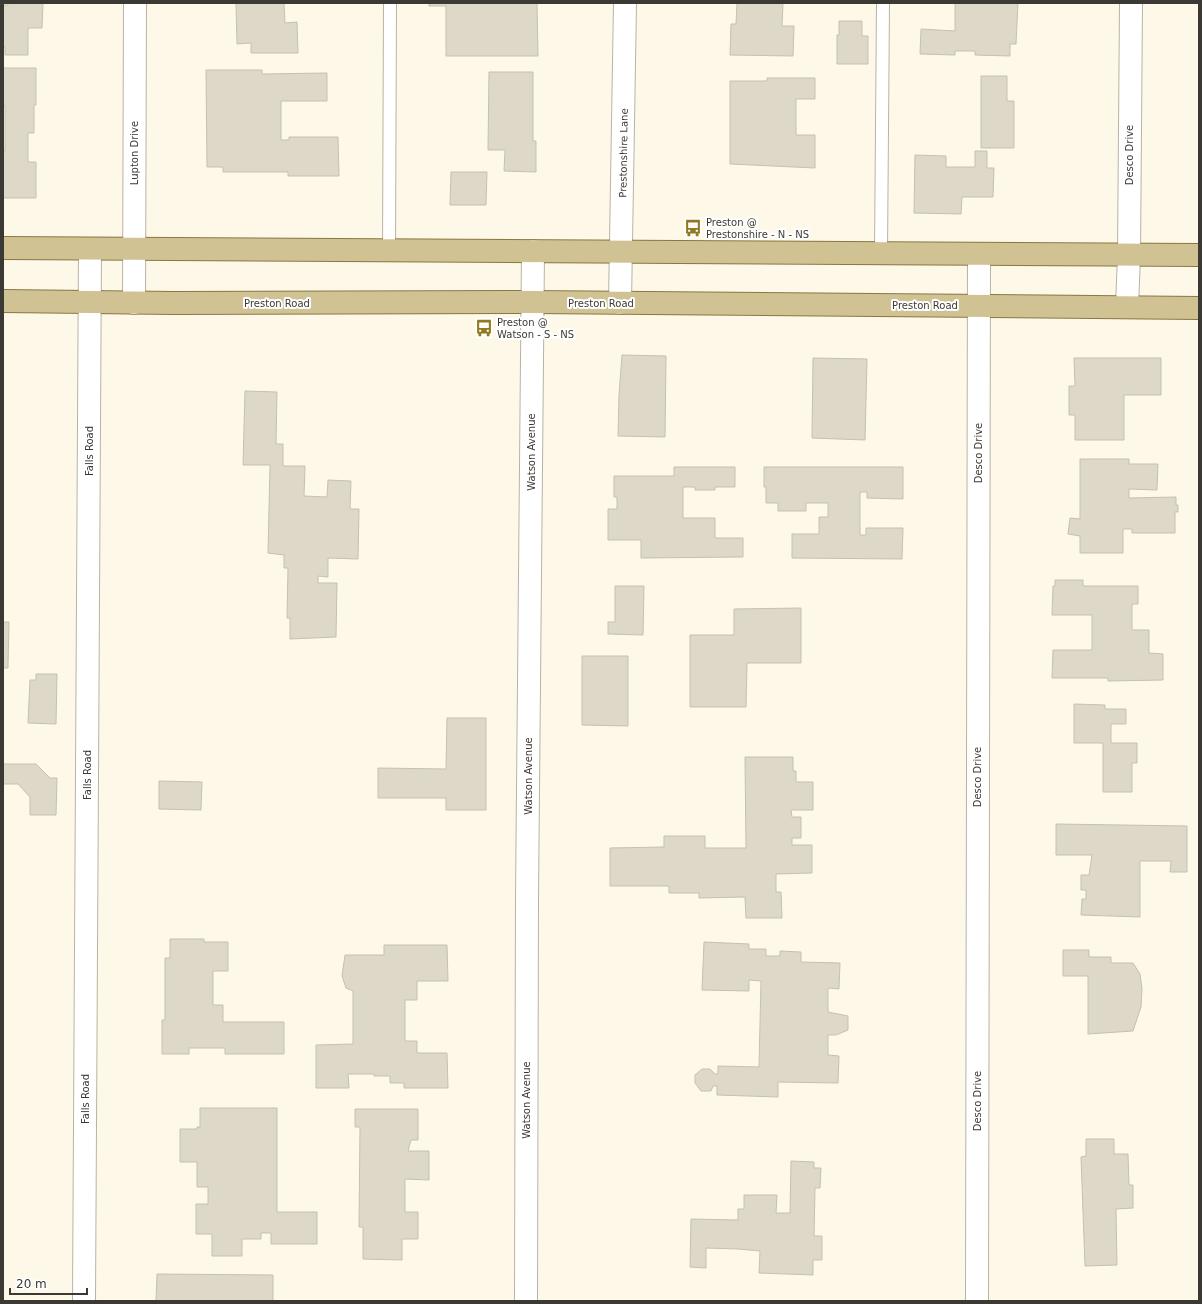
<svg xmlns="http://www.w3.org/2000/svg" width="1202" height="1304" viewBox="0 0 1202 1304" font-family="'DejaVu Sans',sans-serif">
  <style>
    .building { fill: #ddd8c8; stroke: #c5c1b1 }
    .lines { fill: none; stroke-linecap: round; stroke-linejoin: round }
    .service-casing { stroke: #b8b4a4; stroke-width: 14 }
    .minor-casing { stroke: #b8b4a4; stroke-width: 24 }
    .primary-casing { stroke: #887843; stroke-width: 24 }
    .service { stroke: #fff; stroke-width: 12 }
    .minor { stroke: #fff; stroke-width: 22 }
    .primary { stroke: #d0c293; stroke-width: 22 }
    .labels { text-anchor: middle; stroke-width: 4; stroke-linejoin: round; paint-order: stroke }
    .street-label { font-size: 10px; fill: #3b3933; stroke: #fff }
    .poi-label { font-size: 10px; fill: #3b3933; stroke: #fff; text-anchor: start }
  </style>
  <rect width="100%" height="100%" fill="#fdf8e8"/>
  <path class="building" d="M8,3h35l-1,25h-14v27h-23v-8h-2v-42h5z
    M236,3h48l1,20 12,-1 1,31h-47v-10l-14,1z
    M429,3h108l1,53h-92v-50h-17z
    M737,3h46l-1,23h12l-1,30 -63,-1 1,-31h5z
    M955,3h63l-2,41h-6v12l-35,-1v-4h-20v4l-35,-1 1,-25 34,2z
    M839,21h23v15h6v28h-31v-29h2z
    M3,68h33v37h-2v28h-6v29h8v36h-33v-47h2v-45h-2z
    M206,70h56v4l65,-1v28h-46v39h8v-3h49l1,39h-51v-4h-65v-5h-16z
    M489,72h44v69h3v31l-32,-1 1,-21h-17z
    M981,76h26v25h7v47h-33z
    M767,78h48v21h-19v36h19v33l-85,-4v-83h37z
    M975,151h12v17h7l-1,29h-31l-1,17 -47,-1 1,-58 31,1v11h29z
    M451,172h36l-1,33h-36z
    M622,355l44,1 -1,81 -47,-1 1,-41z
    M813,358l54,1 -2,81 -53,-2z
    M1074,358h87v37h-37v45h-49v-25h-6v-29h6z
    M245,391l32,1 -1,52h7v22h22l-1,30 23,1 1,-17 23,1 -1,28h9l-1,50 -30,-1v19l-10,-1v7h19l-1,54 -46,2v-21h-3l1,-50h-4v-13l-16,-2 2,-88h-27z
    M1080,459h49v5h29l-1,26 -28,-1v9l47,-1v8h2v7h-3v21h-43v-4h-9v24h-43v-17l-12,-2 2,-16 10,1z
    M674,467h61v20h-20v3h-20v-3h-12v31h32v20h28v19l-102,1v-18h-33v-31h9v-12h-3v-21h60z
    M764,467h139v32l-36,-1v-6h-7v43h6v-7h37l-1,31 -110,-1v-24h27v-17h9v-14h-22v8h-28v-8h-12v-16h-2z
    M1055,580h28v6h55v18h-6v26h17v23l14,1v26l-55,1v-3h-56l1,-28h39v-35h-40l1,-29h2z
    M615,586h29l-1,49 -35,-1v-12h7z
    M801,608v55h-54l-1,44h-56v-72h44v-26z
    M3,622h6l-1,46h-5z
    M582,656h46v70l-46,-1z
    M36,674h21l-1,50 -28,-1 2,-43h6z
    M1074,704l31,1v4h21v15h-15v19h26v20h-5v29h-29v-49h-29z
    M447,718h39v92h-40v-12h-68v-30l68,1z
    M745,757h48v14h3v11h17v28h-22l1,7h9v21h-9v7h20v28l-36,1v18h5l1,26h-36l-1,-21 -46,1v-5h-30v-7h-59v-38l54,-1v-11h41v12h41z
    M3,764h33l14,14h7l-1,37h-26v-18l-12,-13h-15z
    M159,781l43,1 -1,28 -42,-1z
    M1056,824l131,2v46h-17l1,-11h-31v56l-59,-2 1,-16h4v-9h-5v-15h8l3,-20h-36z
    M170,939h34v3h24v29h-15v34h10v17h61v32h-59v-6h-36v6h-27v-34h3v-62h5z
    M704,942l45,2v5h17v7h14v-5l21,1v10l39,1 -1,26 -11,-1v24l20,4v14l-12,5h-8v20l11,1 -1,27 -60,-1v15l-61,-2v-9h-4l-2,5h-10l-6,-8v-8l7,-6h8l5,5h3v-8l41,1 2,-86 -12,-1v11l-47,-1z
    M384,945h63l1,36h-31v19h-12v41h12v12h30l1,35h-44v-5h-14v-7h-16v-2h-26l1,14h-33v-43l37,-1v-53l-7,-3 -4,-12 3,-21h39z
    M1063,950h26v7h22v6h22l7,11 2,15 -1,18 -8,24 -45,3v-58h-25z
    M200,1108h77v104h40v32h-46v-11h-10v6h-19v17h-30v-22h-16v-30h12v-17h-11v-25h-17v-33h17v-2h3z
    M355,1109h63v31h-7l-3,11h21v29l-24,-1v33h13v27h-16v21l-39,-1v-32h-4l1,-100h-5z
    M1086,1139h28v15h14l1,31h4v23l-17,1 1,56 -32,1 -4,-109 5,-1z
    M791,1161l23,1v6h7l-1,20h-5l-1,48h8v24h-9v15l-54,-2 1,-22 -22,-2 -32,-1v20l-16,-1 1,-48 47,1v-11h6v-14h33l-1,18h14z
    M157,1274l116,1v26h-117z"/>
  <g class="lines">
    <g class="service-casing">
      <path id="service" d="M389,250l1,-247
        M881,253l2,-250"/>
    </g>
    <g class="minor-casing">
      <path id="minor" d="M134,303l1,-300
        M620,303l5,-300
        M1127,307l2,-52 2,-252
        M84,1301l6,-1052
        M526,1301l1,-403 6,-647
        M977,1301l2,-1047"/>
    </g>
    <g class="primary-casing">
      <path id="primary" d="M3,248l1196,7
        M3,301l171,2 358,-1 667,6"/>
    </g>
    <use href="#service" class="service"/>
    <use href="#minor" class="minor"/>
    <use href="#primary" class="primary"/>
  </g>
  <defs>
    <g id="bus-bare" transform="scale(1.38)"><path d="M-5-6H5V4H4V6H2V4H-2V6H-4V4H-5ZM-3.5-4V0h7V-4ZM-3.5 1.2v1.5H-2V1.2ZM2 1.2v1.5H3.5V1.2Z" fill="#917920" stroke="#fff" stroke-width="2.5" paint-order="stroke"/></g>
  </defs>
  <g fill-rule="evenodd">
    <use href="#bus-bare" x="693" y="228"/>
    <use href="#bus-bare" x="484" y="328"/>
  </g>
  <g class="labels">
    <g class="street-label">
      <text transform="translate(134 153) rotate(-90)" y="4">Lupton Drive</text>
      <text transform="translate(623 153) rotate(-89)" y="4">Prestonshire Lane</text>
      <text transform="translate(1129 155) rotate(-90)" y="4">Desco Drive</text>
      <text x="277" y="307">Preston Road</text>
      <text x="601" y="307">Preston Road</text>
      <text x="925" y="309">Preston Road</text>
      <text transform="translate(89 451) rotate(-90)" y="4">Falls Road</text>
      <text transform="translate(531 452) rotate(-90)" y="4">Watson Avenue</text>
      <text transform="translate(978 453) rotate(-90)" y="4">Desco Drive</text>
      <text transform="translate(87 775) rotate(-90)" y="4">Falls Road</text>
      <text transform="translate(528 776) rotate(-90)" y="4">Watson Avenue</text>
      <text transform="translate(977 777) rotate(-90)" y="4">Desco Drive</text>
      <text transform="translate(85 1099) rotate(-90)" y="4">Falls Road</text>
      <text transform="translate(526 1100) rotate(-90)" y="4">Watson Avenue</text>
      <text transform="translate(977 1101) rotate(-90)" y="4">Desco Drive</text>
    </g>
    <g class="poi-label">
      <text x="706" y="226">Preston @<tspan x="706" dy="12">Prestonshire - N - NS</tspan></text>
      <text x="497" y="326">Preston @<tspan x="497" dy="12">Watson - S - NS</tspan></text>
    </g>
  </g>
  <rect width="1202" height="1304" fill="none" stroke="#3b3933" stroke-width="8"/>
  <path d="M10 1288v6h77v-6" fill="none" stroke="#3b3933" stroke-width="2"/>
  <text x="16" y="1288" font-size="12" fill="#3b3933" stroke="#ffffff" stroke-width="3" paint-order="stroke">20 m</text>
</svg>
